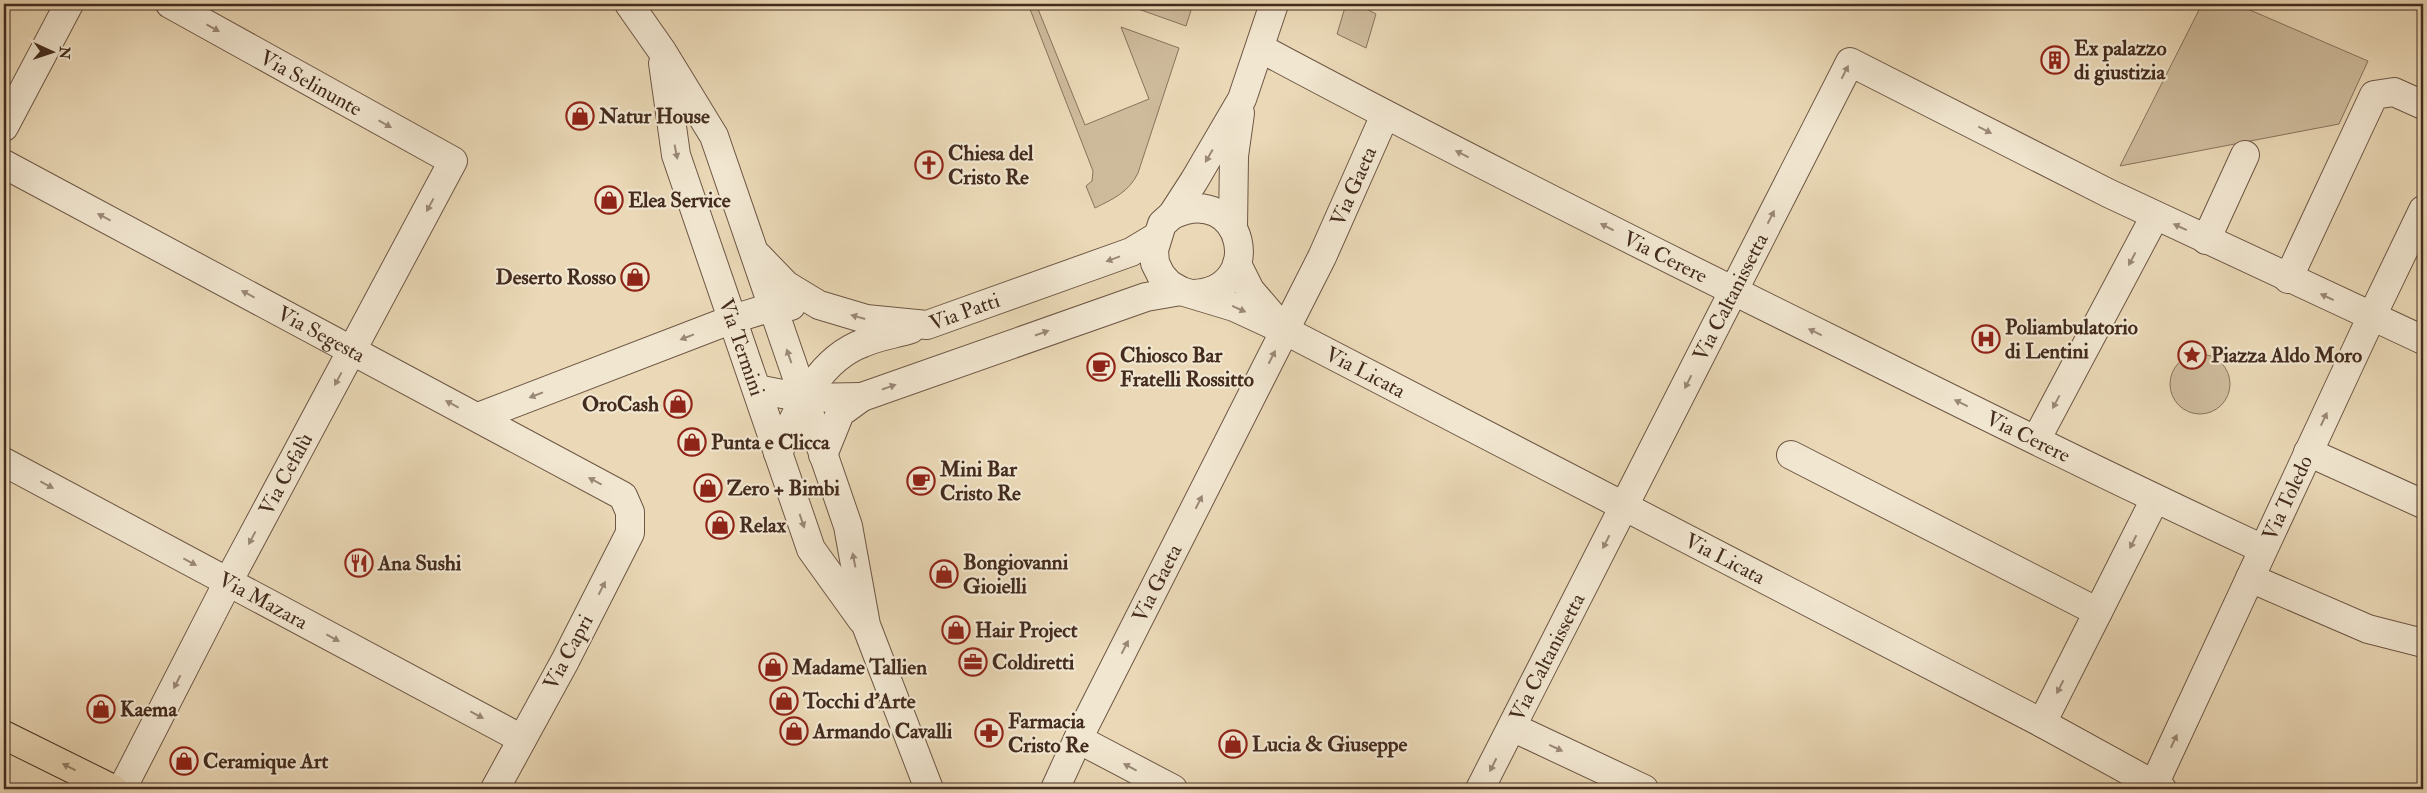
<svg xmlns="http://www.w3.org/2000/svg" width="2427" height="793" viewBox="0 0 2427 793" font-family="'IM FELL Double Pica',serif">
  <style>
    .green { fill: #cebb9c; stroke: #88735d }
    .lines { fill: none; stroke-linecap: round; stroke-linejoin: round }
    .minor-casing { stroke: #6d5644; stroke-width: 30 }
    .major-casing { stroke: #432b1e; stroke-width: 30 }
    .minor { stroke: #f1e6d0; stroke-width: 28 }
    .major { stroke: #ead8b6; stroke-width: 28 }
    .oneway { fill: #9a8877 }
    .oneway2 { fill: #96826a }
    .labels { text-anchor: middle; stroke-width: 4.5; stroke-linejoin: round; paint-order: stroke }
    .poi-label { font-size: 21px; font-weight: bold; fill: #432b1e; stroke: #f1e6d0; text-anchor: start }
    .street-label { font-size: 21px; fill: #432b1e; stroke: #f1e6d0 }
  </style>
  <rect width="100%" height="100%" fill="#ead8b6"/>
  <filter id="stains"><feTurbulence type="fractalNoise" baseFrequency=".004" numOctaves="4"/><feColorMatrix values="0 0 0 0 .2 0 0 0 0 .09 0 0 0 0 .02 0 0 0 .5 -.17"/></filter>
  <radialGradient id="worn" r=".72"><stop offset=".6" stop-color="#630" stop-opacity="0"/><stop offset="1" stop-color="#630" stop-opacity=".3"/></radialGradient>
  <path class="green" d="M1028,4h8l49,121 64,-26 -28,-72 58,21 -41,125c-9,19 -25,26 -43,35l-9,-22 6,-5 1,-10z
    M1124,4h69l-7,22z
    M1346,4h11l19,10 -10,34 -29,-14z
    M2202,4h34l132,57 -29,63 -219,42z
    M2170 384a30 30 0 1 1 60 0a30 30 0 1 1-60 0Z"/>
  <g class="lines">
    <g class="minor-casing">
      <g id="minor">
        <path d="M629,4l33,47 52,85 134,390 18,99 63,164"/>
        <path id="s1" d="M1274,4l-32,95 -48,82 -22,34 -10,9 -8,26 1,13 6,12 8,9 12,7 53,16 52,24 756,392 120,66"/>
        <path id="s2" d="M1260,48c194,104 390,202 587,299 138,69 276,137 416,202"/>
        <path id="s3" d="M663,63l13,92 135,394 51,71"/>
        <path d="M4,127l65,-123"/>
        <path id="s4" d="M4,164l619,332 7,16v21l-65,128 -70,128"/>
        <path d="M1172,215c72,-34 96,76 21,79"/>
        <path d="M1233,228l1,-72 6,-43"/>
        <path d="M2206,240l39,-85"/>
        <path id="s5" d="M758,256l28,29 33,20 47,14 61,6 204,-73 25,-15"/>
        <path d="M1237,264l13,26 30,35"/>
        <path d="M2288,279l86,-184 20,-3 29,13"/>
        <path d="M757,389l46,9 59,-1"/>
        <path d="M478,417l255,-98 39,-12 19,-1"/>
        <path d="M2036,440l119,-224"/>
        <path d="M2308,452l115,52"/>
        <path d="M778,453c20,-43 38,-92 85,-110 15,-7 33,-9 48,-14"/>
        <path d="M823,455l17,-42 22,-16 284,-100 35,-6"/>
        <path d="M1791,455l307,157"/>
        <path id="s6" d="M4,462l518,277"/>
        <path d="M2250,578l118,51 55,14"/>
        <path d="M2042,723l113,-224"/>
        <path d="M1512,727l132,62"/>
        <path id="s7" d="M122,789l106,-207 225,-421 -283,-157"/>
        <path d="M1055,789l23,-50"/>
        <path id="s8" d="M1173,789l-95,-50 244,-482 63,-142"/>
        <path id="s9" d="M1480,789l370,-727 258,131 315,147"/>
        <path id="s10" d="M2152,789l219,-471 52,-108"/>
      </g>
    </g>
    <g class="major-casing">
      <path id="major" d="M4,735l109,54"/>
    </g>
    <use href="#minor" class="minor"/>
    <use href="#major" class="major"/>
  </g>
  <defs><path id="oneway-solid" d="M-6-.8H1V-3.2L6.5 0L1 3.2V.8H-6Z" transform="scale(1.25)"/></defs>
  <g class="oneway">
    <use href="#oneway-solid" transform="translate(213 28) rotate(29)"/>
    <use href="#oneway-solid" transform="translate(1845 72) rotate(-63)"/>
    <use href="#oneway-solid" transform="translate(385 124) rotate(29)"/>
    <use href="#oneway-solid" transform="translate(1985 130) rotate(27)"/>
    <use href="#oneway-solid" transform="translate(676 152) rotate(79)"/>
    <use href="#oneway-solid" transform="translate(1462 154) rotate(-153)"/>
    <use href="#oneway-solid" transform="translate(1209 156) rotate(120)"/>
    <use href="#oneway-solid" transform="translate(430 205) rotate(118)"/>
    <use href="#oneway-solid" transform="translate(104 217) rotate(-152)"/>
    <use href="#oneway-solid" transform="translate(1771 217) rotate(-63)"/>
    <use href="#oneway-solid" transform="translate(1607 227) rotate(-153)"/>
    <use href="#oneway-solid" transform="translate(2180 227) rotate(-155)"/>
    <use href="#oneway-solid" transform="translate(1113 259) rotate(160)"/>
    <use href="#oneway-solid" transform="translate(2132 259) rotate(118)"/>
    <use href="#oneway-solid" transform="translate(248 294) rotate(-152)"/>
    <use href="#oneway-solid" transform="translate(2327 297) rotate(-155)"/>
    <use href="#oneway-solid" transform="translate(1239 309) rotate(24)"/>
    <use href="#oneway-solid" transform="translate(858 317) rotate(-164)"/>
    <use href="#oneway-solid" transform="translate(1815 332) rotate(-154)"/>
    <use href="#oneway-solid" transform="translate(1042 333) rotate(-19)"/>
    <use href="#oneway-solid" transform="translate(687 337) rotate(159)"/>
    <use href="#oneway-solid" transform="translate(789 356) rotate(-109)"/>
    <use href="#oneway-solid" transform="translate(1272 357) rotate(-63)"/>
    <use href="#oneway-solid" transform="translate(338 379) rotate(118)"/>
    <use href="#oneway-solid" transform="translate(1688 382) rotate(117)"/>
    <use href="#oneway-solid" transform="translate(889 387) rotate(-19)"/>
    <use href="#oneway-solid" transform="translate(536 395) rotate(159)"/>
    <use href="#oneway-solid" transform="translate(2056 402) rotate(118)"/>
    <use href="#oneway-solid" transform="translate(1961 403) rotate(-154)"/>
    <use href="#oneway-solid" transform="translate(452 404) rotate(-152)"/>
    <use href="#oneway-solid" transform="translate(2324 419) rotate(-65)"/>
    <use href="#oneway-solid" transform="translate(595 481) rotate(-152)"/>
    <use href="#oneway-solid" transform="translate(47 485) rotate(28)"/>
    <use href="#oneway-solid" transform="translate(1199 502) rotate(-63)"/>
    <use href="#oneway-solid" transform="translate(802 521) rotate(71)"/>
    <use href="#oneway-solid" transform="translate(252 538) rotate(118)"/>
    <use href="#oneway-solid" transform="translate(1606 542) rotate(117)"/>
    <use href="#oneway-solid" transform="translate(2133 542) rotate(117)"/>
    <use href="#oneway-solid" transform="translate(854 560) rotate(-101)"/>
    <use href="#oneway-solid" transform="translate(190 562) rotate(28)"/>
    <use href="#oneway-solid" transform="translate(602 588) rotate(-63)"/>
    <use href="#oneway-solid" transform="translate(333 638) rotate(28)"/>
    <use href="#oneway-solid" transform="translate(1125 647) rotate(-63)"/>
    <use href="#oneway-solid" transform="translate(177 682) rotate(117)"/>
    <use href="#oneway-solid" transform="translate(2060 687) rotate(117)"/>
    <use href="#oneway-solid" transform="translate(477 715) rotate(28)"/>
    <use href="#oneway-solid" transform="translate(2174 741) rotate(-65)"/>
    <use href="#oneway-solid" transform="translate(1556 748) rotate(25)"/>
    <use href="#oneway-solid" transform="translate(1493 765) rotate(117)"/>
    <use href="#oneway-solid" transform="translate(1130 767) rotate(-152)"/>
  </g>
  <use class="oneway2" href="#oneway-solid" transform="translate(69 767) rotate(-153)"/>
  <defs>
    <g id="building-ring" transform="scale(1.4375)"><circle r="9.5" fill="#f1e6d0" stroke="#8f2418" stroke-width="1.5"/><path d="M-4-6H4V6H1V3H-1V6H-4ZM-2.5-4.3h1.7v1.8h-1.7ZM.8-4.3h1.7v1.8H.8ZM-2.5-1h1.7V.8h-1.7ZM.8-1h1.7V.8H.8Z" fill="#8f2418"/></g>
    <g id="shop-ring" transform="scale(1.4375)"><circle r="9.5" fill="#f1e6d0" stroke="#8f2418" stroke-width="1.5"/><path d="M-5-2.5h2.3a2.7 3.5 0 0 1 5.4 0H5L5.5 6h-11ZM-1.5-2.5h3a1.5 2.3 0 0 0-3 0Z" fill="#8f2418"/></g>
    <g id="church-ring" transform="scale(1.4375)"><circle r="9.5" fill="#f1e6d0" stroke="#8f2418" stroke-width="1.5"/><path d="M-1.2-6h2.4v3.5h3.3v2.4h-3.3V6h-2.4V-.1h-3.3v-2.4h3.3Z" fill="#8f2418"/></g>
    <g id="hospital-ring" transform="scale(1.4375)"><circle r="9.5" fill="#f1e6d0" stroke="#8f2418" stroke-width="1.5"/><path d="M-5-5h3v3.5h4V-5h3V5h-3V1.5h-4V5h-3Z" fill="#8f2418"/></g>
    <g id="sight-ring" transform="scale(1.4375)"><circle r="9.5" fill="#f1e6d0" stroke="#8f2418" stroke-width="1.5"/><path d="M0-6L1.8-2.2L6-1.7L2.9 1.2L3.7 5.4L0 3.3L-3.7 5.4L-2.9 1.2L-6-1.7L-1.8-2.2Z" fill="#8f2418"/></g>
    <g id="cafe-ring" transform="scale(1.4375)"><circle r="9.5" fill="#f1e6d0" stroke="#8f2418" stroke-width="1.5"/><path d="M-5.5-4.5H6V0H3Q3 3.5 0 3.5H-2.5Q-5.5 3.5-5.5 0ZM3-3.2v2h1.7v-2ZM-6 4.5H4V6H-6Z" fill="#8f2418"/></g>
    <g id="restaurant-ring" transform="scale(1.4375)"><circle r="9.5" fill="#f1e6d0" stroke="#8f2418" stroke-width="1.5"/><path d="M-5-6h1v4h1v-4h1v4h1v-4h1v5L-1.5 .5V6h-2V.5L-5-1ZM5-6V6H3V1.5H1.5Q1.5-4 5-6Z" fill="#8f2418"/></g>
    <g id="office-ring" transform="scale(1.4375)"><circle r="9.5" fill="#f1e6d0" stroke="#8f2418" stroke-width="1.5"/><path d="M-6-3h4V-5.5h4V-3h4V5H-6ZM-1-4.5V-3h2v-1.5ZM-6 0V1H6V0Z" fill="#8f2418"/></g>
    <g id="pharmacy-ring" transform="scale(1.4375)"><circle r="9.5" fill="#f1e6d0" stroke="#8f2418" stroke-width="1.5"/><path d="M-2-6h4v4h4v4h-4v4h-4v-4h-4v-4h4Z" fill="#8f2418"/></g>
  </defs>
  <g fill-rule="evenodd">
    <use href="#building-ring" x="2055" y="60"/>
    <use href="#shop-ring" x="580" y="116"/>
    <use href="#church-ring" x="929" y="165"/>
    <use href="#shop-ring" x="609" y="200"/>
    <use href="#shop-ring" x="635" y="277"/>
    <use href="#hospital-ring" x="1986" y="339"/>
    <use href="#sight-ring" x="2192" y="355"/>
    <use href="#cafe-ring" x="1101" y="367"/>
    <use href="#shop-ring" x="678" y="404"/>
    <use href="#shop-ring" x="692" y="442"/>
    <use href="#cafe-ring" x="921" y="481"/>
    <use href="#shop-ring" x="708" y="488"/>
    <use href="#shop-ring" x="720" y="525"/>
    <use href="#restaurant-ring" x="359" y="563"/>
    <use href="#shop-ring" x="944" y="574"/>
    <use href="#shop-ring" x="956" y="630"/>
    <use href="#office-ring" x="973" y="662"/>
    <use href="#shop-ring" x="773" y="667"/>
    <use href="#shop-ring" x="784" y="701"/>
    <use href="#shop-ring" x="101" y="709"/>
    <use href="#shop-ring" x="794" y="731"/>
    <use href="#pharmacy-ring" x="989" y="733"/>
    <use href="#shop-ring" x="1233" y="744"/>
    <use href="#shop-ring" x="184" y="761"/>
  </g>
  <g class="labels">
    <g class="poi-label">
      <text x="2074" y="55">Ex palazzo<tspan x="2074" dy="24">di giustizia</tspan></text>
      <text x="599" y="123">Natur House</text>
      <text x="948" y="160">Chiesa del<tspan x="948" dy="24">Cristo Re</tspan></text>
      <text x="628" y="207">Elea Service</text>
      <text x="616" y="284" text-anchor="end">Deserto Rosso</text>
      <text x="2005" y="334">Poliambulatorio<tspan x="2005" dy="24">di Lentini</tspan></text>
      <text x="1120" y="362">Chiosco Bar<tspan x="1120" dy="24">Fratelli Rossitto</tspan></text>
      <text x="2211" y="362">Piazza Aldo Moro</text>
      <text x="659" y="411" text-anchor="end">OroCash</text>
      <text x="711" y="449">Punta e Clicca</text>
      <text x="940" y="476">Mini Bar<tspan x="940" dy="24">Cristo Re</tspan></text>
      <text x="727" y="495">Zero + Bimbi</text>
      <text x="739" y="532">Relax</text>
      <text x="963" y="569">Bongiovanni<tspan x="963" dy="24">Gioielli</tspan></text>
      <text x="378" y="570">Ana Sushi</text>
      <text x="975" y="637">Hair Project</text>
      <text x="992" y="669">Coldiretti</text>
      <text x="792" y="674">Madame Tallien</text>
      <text x="803" y="708">Tocchi d'Arte</text>
      <text x="120" y="716">Kaema</text>
      <text x="1008" y="728">Farmacia<tspan x="1008" dy="24">Cristo Re</tspan></text>
      <text x="813" y="738">Armando Cavalli</text>
      <text x="1252" y="751">Lucia &amp; Giuseppe</text>
      <text x="203" y="768">Ceramique Art</text>
    </g>
    <g class="street-label">
      <text transform="translate(311 83) rotate(29)" y="7">Via Selinunte</text>
      <text dy="7" stroke="none"><textPath href="#s8" startOffset="725">Via Gaeta</textPath></text>
      <text dy="7" stroke="none"><textPath href="#s2" startOffset="456">Via Cerere</textPath></text>
      <text dy="7" stroke="none"><textPath href="#s9" startOffset="552">Via Caltanissetta</textPath></text>
      <text dy="7" stroke="none"><textPath href="#s5" startOffset="229">Via Patti</textPath></text>
      <text dy="7" stroke="none"><textPath href="#s4" startOffset="360">Via Segesta</textPath></text>
      <text dy="7" stroke="none"><textPath href="#s3" startOffset="296">Via Termini</textPath></text>
      <text dy="7" stroke="none"><textPath href="#s1" startOffset="531">Via Licata</textPath></text>
      <text dy="7" stroke="none"><textPath href="#s2" startOffset="861">Via Cerere</textPath></text>
      <text dy="7" stroke="none"><textPath href="#s7" startOffset="355">Via Cefalù</textPath></text>
      <text dy="7" stroke="none"><textPath href="#s10" startOffset="321">Via Toledo</textPath></text>
      <text dy="7" stroke="none"><textPath href="#s1" startOffset="936">Via Licata</textPath></text>
      <text dy="7" stroke="none"><textPath href="#s8" startOffset="282">Via Gaeta</textPath></text>
      <text dy="7" stroke="none"><textPath href="#s6" startOffset="294">Via Mazara</textPath></text>
      <text transform="translate(568 652) rotate(-62)" y="7">Via Capri</text>
      <text dy="7" stroke="none"><textPath href="#s9" startOffset="148">Via Caltanissetta</textPath></text>
    </g>
  </g>
  <rect width="2427" height="793" fill="none" stroke="#ead8b6" stroke-width="20"/>
  <rect x="5" y="5" width="2417" height="783" fill="none" stroke="#432b1e" stroke-width="2.5"/>
  <rect x="10" y="10" width="2407" height="773" fill="none" stroke="#432b1e"/>
  <g transform="translate(52 52) rotate(93)" stroke="#f1e6d0" stroke-width="4" paint-order="stroke">
  <path d="M0-4L9 19L0 12L-9 19Z" fill="#432b1e"/>
  <text y="-8" font-size="14" font-weight="bold" text-anchor="middle" fill="#432b1e">N</text>
  </g>
  <rect width="100%" height="100%" filter="url(#stains)"/>
  <rect width="100%" height="100%" fill="url(#worn)"/>
</svg>
